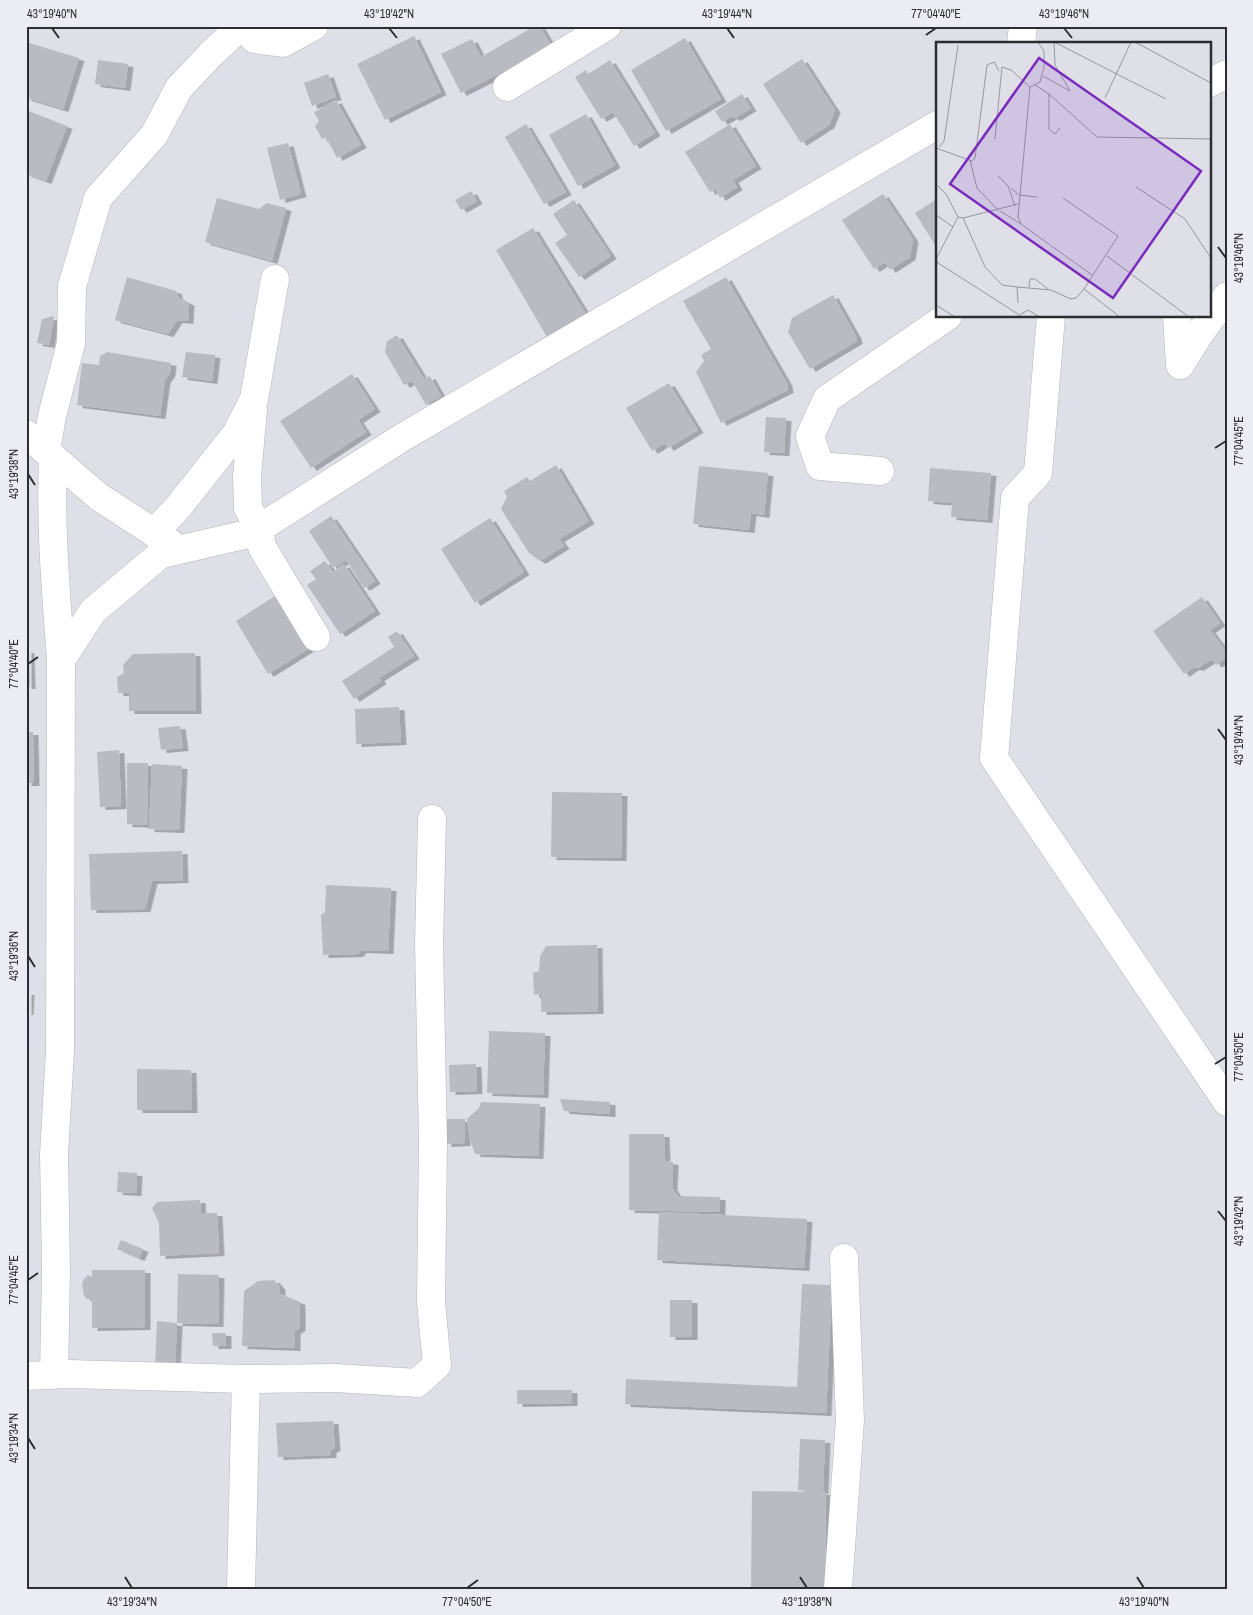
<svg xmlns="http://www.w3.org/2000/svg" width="1253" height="1615" viewBox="0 0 1253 1615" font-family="'Archivo Narrow',sans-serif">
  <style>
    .building { fill: #babac3; filter: url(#shadow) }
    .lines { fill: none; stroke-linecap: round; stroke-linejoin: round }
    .minor-casing { stroke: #b5b5be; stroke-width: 29 }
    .minor { stroke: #fff; stroke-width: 28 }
    .ticks { fill: none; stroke: #2d2d31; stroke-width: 2 }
    .inset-road { fill: none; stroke: #98989f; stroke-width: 1 }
    .view { fill: #7b2cbf; fill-opacity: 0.15; stroke: #7b2cbf; stroke-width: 2.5 }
    .inset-edge { fill: none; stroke: #2d2d31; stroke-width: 2.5 }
    .neatline { fill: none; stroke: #2d2d31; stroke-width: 2 }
    .ticks-label { font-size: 12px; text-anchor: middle; fill: #2d2d31 }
  </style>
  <defs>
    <filter id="shadow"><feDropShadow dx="5.5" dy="3" stdDeviation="0" flood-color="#0004"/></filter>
  </defs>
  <rect width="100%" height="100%" fill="#dfdfe8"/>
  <path class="building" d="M535,26h5l12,21 -91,46 -20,-39 31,-15 9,18z
    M414,36l27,56 -56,28 -28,-56z
    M685,38l36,61 -55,32 -35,-61z
    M26,42l53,16 -16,51 -37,-11z
    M802,59l33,51 -6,15 -28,18 -38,-59z
    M98,60l30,4 -3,24 -30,-4z
    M610,60l45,73 -21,13 -21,-34 -12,7 -26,-42 11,-7 2,4z
    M328,74l8,23 -24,9 -8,-23z
    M742,94l9,14 -16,10 -3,-2 -10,6 -7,-11z
    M336,100l25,45 -24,13 -11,-21 -4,2 -7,-13 4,-5 -5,-9z
    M26,110l41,16 -21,55 -20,-7z
    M586,114l29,51 -37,21 -29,-51z
    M526,124l40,68 -22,12 -39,-67z
    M730,124l26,42 -23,14 4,7 -17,11 -5,-9 -5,3 -25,-40z
    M288,143l13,51 -21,6 -13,-52z
    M471,191l6,10 -16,9 -6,-10z
    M883,194l30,45 -3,18 -20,13 -5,-8 -11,7 -32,-49z
    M217,198l42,11 8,-6 19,5 -14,53 -67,-19z
    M937,199v49l-22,-35z
    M574,200l37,56 -32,21 -24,-34 12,-8 -14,-21z
    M533,228l53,86 -39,23 -51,-87z
    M127,277l49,14 2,6 11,6 -1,18 -11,-1 -9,14 -53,-14z
    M726,277l61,106 1,7 -67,33 -25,-51 8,-11 -3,-6 10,-6 -28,-48z
    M833,295l23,41 1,5 -47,28 -22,-37 4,-14z
    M54,316l-5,29 -12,-2 5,-24z
    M397,335l27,44 6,-3 11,20 -15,9 -14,-24 -8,4 -19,-33 2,-11z
    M107,352l64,11 -1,10 -5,7 -5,36 -83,-11 5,-42 17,2 1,-9z
    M186,352l29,3 -3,26 -30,-4z
    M352,374l23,35 -17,11 8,12 -55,36 -31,-47z
    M669,383l29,47 -30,18 -3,-5 -13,8 -26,-43z
    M766,417l20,1 -2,35 -20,-1z
    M556,465l33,56 -30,18 5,7 -24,15 -11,-8 -28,-44 6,-12 -3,-6 23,-14 3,4z
    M699,466l69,7 -4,42 -13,-2 -2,17 -56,-6z
    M930,468l61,5 -4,47 -36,-3 1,-14 -24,-2z
    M331,516l44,65 -11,7 -18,-28 -13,8 -24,-37z
    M490,518l34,54 -49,31 -34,-54z
    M325,561l8,11 11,-8 31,47 -35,23 -33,-49 9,-6 -6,-8z
    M275,596l33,53 -40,25 -32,-53z
    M1202,597l18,26 -10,7 17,23v4l-11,8 -4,-6 -14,9 -4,-1 -10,7 -31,-43z
    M397,631l17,25 -35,22 2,3 -27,18 -12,-18 52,-34 -6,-10z
    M26,650h3l1,36h-4z
    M195,653l1,58h-67v-18h-11l-1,-16 7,-4 -1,-8 10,-11z
    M399,707l2,35 -45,2 -1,-35z
    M180,726l3,22 -22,2 -3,-22z
    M26,732h7l1,51h-8z
    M119,750l2,56 -21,1 -3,-55z
    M127,763h21l-1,62 -20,-1z
    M152,764l30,2 -3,64 -30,-1z
    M552,792l70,1 -1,65 -70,-1z
    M182,851l1,29 -31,1 -7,28 -54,1 -2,-56z
    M326,885l65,3 -3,63 -27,-1 -3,4 -35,1 -2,-40 4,-3z
    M597,945l1,66 -57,1v-18l-7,1 -1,-22 6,-2 1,-15 6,-10z
    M26,992h3l-1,20h-2z
    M489,1031l56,2 -2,62 -56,-2z
    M476,1064l1,27 -27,1 -1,-27z
    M137,1069l54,1 1,40h-55z
    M560,1099l50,3v12l-46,-3z
    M481,1102l59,2 -2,52 -63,-2 -5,-14 -3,-21 12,-11z
    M446,1119h19v24l-19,1z
    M629,1134h35l1,27 8,1 -1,26 6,8 42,1v15l-91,-2z
    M118,1172l19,1 -1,20 -19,-1z
    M200,1200l1,13h16l2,40 -59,3 -1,-33 -7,-15 5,-6z
    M659,1212l148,7 -3,49 -147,-8z
    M121,1240l22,9 -4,9 -22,-9z
    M92,1270h53v57l-53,1v-29h-5l-3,-3 -2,-12 2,-5 4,-4 4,2z
    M178,1274l41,1 -1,49 -41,-1z
    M274,1280l6,7v7l20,8v26l-5,3v17l-53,-2 2,-55 14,-10z
    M802,1284l30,1 -6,128 -201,-9 1,-25 171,8z
    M670,1300h22v37h-22z
    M157,1321l20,2 -2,45 -20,-1z
    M212,1333h14v13h-13z
    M517,1390h55v13l-55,1z
    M333,1421l2,27 -4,2v5l-53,2 -2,-34z
    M800,1439l25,1 -2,51 -25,-1z
    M752,1491l74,1 -1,97h-74z"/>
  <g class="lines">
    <g class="minor-casing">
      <path id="minor" d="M251,26l3,13 29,4 31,-17
        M1021,44l2,-18
        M1209,83l18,-9
        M507,87l100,-61
        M1051,316l-13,157 -23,25 -21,260 233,344
        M1177,316l3,49 20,-32 27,-37
        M253,410l-6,66 1,32 11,20 3,19 54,90
        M26,434l73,63 71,46
        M46,451l6,-35 19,-73 1,-57 26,-88 56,-63 25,-47 32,-34 30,-28
        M53,457c-3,68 3,136 8,203
        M880,471l-60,-5 -10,-30 17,-37 121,-83
        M154,533l25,-27 57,-72 18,-35 21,-120
        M54,1374l2,-104 -2,-116 6,-103 1,-391 32,-49 68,-57 91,-21 151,-96 534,-312
        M26,1376l43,-2 177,5 90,-1 81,5 20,-18 -6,-63 2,-160 -4,-199 3,-124
        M241,1589l5,-210
        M838,1589l12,-169 -6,-162"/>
    </g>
    <use href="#minor" class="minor"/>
  </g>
  <path class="ticks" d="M52,28l7,10M389,28l8,10M727,28l7,10M1064,28l8,10M926,35l10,-7M1218,247l8,11M1215,448l11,-7M28,474l7,11M28,664l10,-7M1218,729l8,11M28,956l7,11M1215,1064l11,-7M1218,1211l8,10M28,1280l10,-7M28,1438l7,11M125,1577l7,11M800,1577l7,11M1137,1577l7,11M467,1588l11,-8"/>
  <g transform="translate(936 42)">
    <rect width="275" height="275" fill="#dfdfe8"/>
    <path class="inset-road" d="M102,0l6,9v16l-4,15 -10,5 -12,130 3,7 71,51M199,0l76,41M107,34l27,15 -15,-26 -1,-23 112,57M99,43l14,9v35l6,5 5,-6M113,52l48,43 114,2M169,56l26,-56M59,97l7,-72 9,3 19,17M3,105l5,-6 14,-96M0,106l36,13 3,-3 12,-93 7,-3 5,9M34,118l7,28 22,23M62,134l10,10 7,20M0,142l10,10 12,23 5,1 22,49 17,18 15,2 1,16M200,145l49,32 26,39M75,146l8,7 18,2M127,156l55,38 -34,53 36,28M64,169l21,13M0,173l17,12M22,175l-22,42 2,4 80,51M27,176l55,-14M171,214l82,61M81,245l34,3 20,9 5,-1 8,-9M93,245l1,-8h5l13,10M0,263l19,12M80,275l12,-7 12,7"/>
    <path class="view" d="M103,16l162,113 -88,127 -163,-114z"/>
    <rect width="275" height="275" class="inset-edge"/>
  </g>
  <rect width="1253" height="1615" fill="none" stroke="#ececf5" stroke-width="55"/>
  <rect x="28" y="28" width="1198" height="1560" class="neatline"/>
  <g class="ticks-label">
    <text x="52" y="18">43°19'40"N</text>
    <text x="389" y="18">43°19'42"N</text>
    <text x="727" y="18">43°19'44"N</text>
    <text x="936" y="18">77°04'40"E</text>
    <text x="1064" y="18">43°19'46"N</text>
    <text transform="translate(1239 258) rotate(-90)" y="4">43°19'46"N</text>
    <text transform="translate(1239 441) rotate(-90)" y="4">77°04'45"E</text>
    <text transform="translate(14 474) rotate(-90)" y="4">43°19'38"N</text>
    <text transform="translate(14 664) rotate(-90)" y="4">77°04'40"E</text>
    <text transform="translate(1239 740) rotate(-90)" y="4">43°19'44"N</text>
    <text transform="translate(14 956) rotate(-90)" y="4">43°19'36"N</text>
    <text transform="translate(1239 1057) rotate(-90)" y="4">77°04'50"E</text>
    <text transform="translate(1239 1221) rotate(-90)" y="4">43°19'42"N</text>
    <text transform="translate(14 1280) rotate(-90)" y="4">77°04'45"E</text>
    <text transform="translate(14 1438) rotate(-90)" y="4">43°19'34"N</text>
    <text x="132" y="1606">43°19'34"N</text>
    <text x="467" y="1606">77°04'50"E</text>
    <text x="807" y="1606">43°19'38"N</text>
    <text x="1144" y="1606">43°19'40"N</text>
  </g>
</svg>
